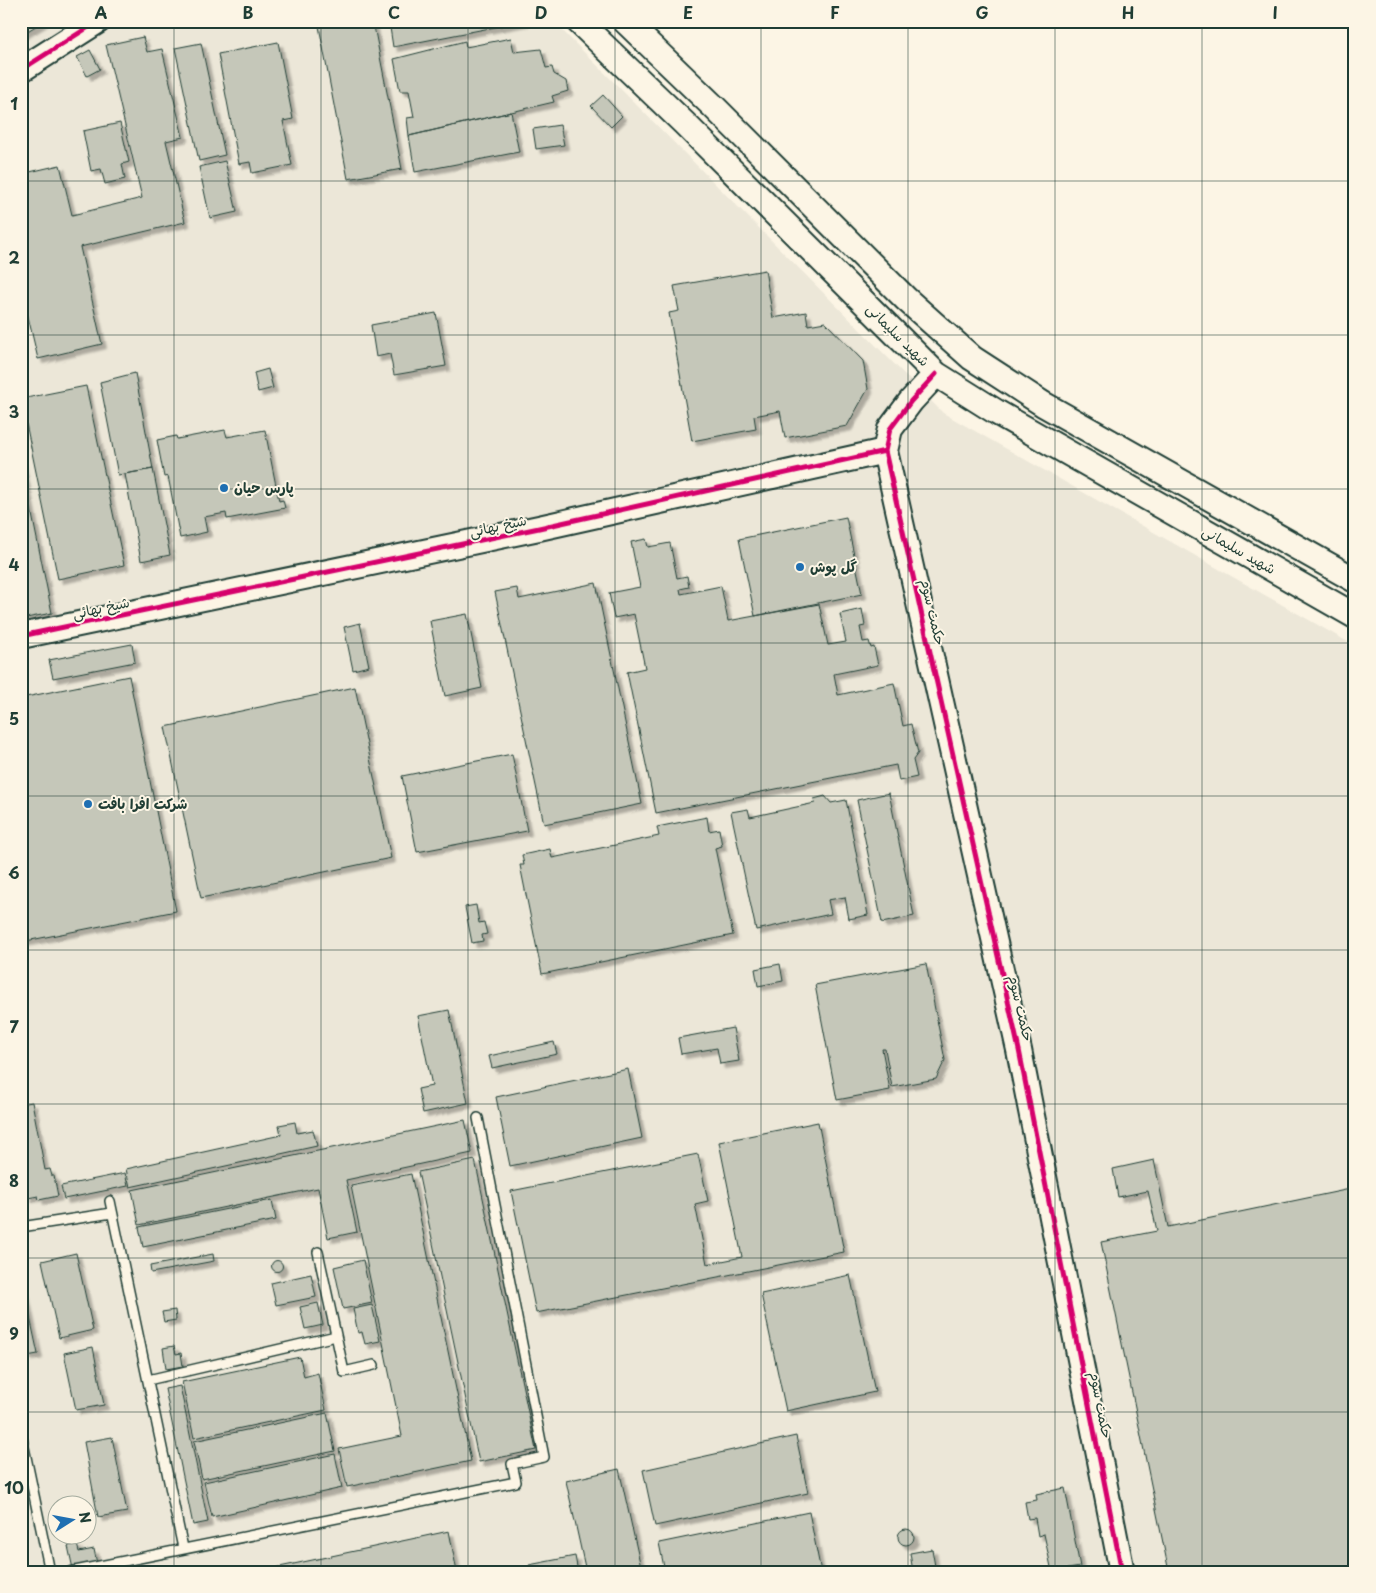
<svg xmlns="http://www.w3.org/2000/svg" width="1376" height="1593" viewBox="0 0 1376 1593" font-family="'Playpen Sans','Playpen Sans Arabic',sans-serif">
  <style>
    .built { fill: #ece7d8; fill-rule: evenodd }
    .building { fill: #c5c7b9; stroke: #1f3d34; filter: url(#shadow) }
    .lines { fill: none; stroke-linecap: round; stroke-linejoin: round }
    .lane-casing { stroke: #1f3d34; stroke-width: 12 }
    .secondary-casing { stroke: #1f3d34; stroke-width: 28 }
    .lane { stroke: #fcf5e5; stroke-width: 9 }
    .secondary { stroke: #fcf5e5; stroke-width: 24 }
    .cycleway-casing { stroke: #fcf5e5; stroke-width: 8 }
    .cycleway { stroke: #d6006c; stroke-width: 5 }
    .grid { fill: none; stroke: #1f3d34; stroke-width: 1; stroke-opacity: 0.55 }
    .poi-dot { fill: #1f6fb2; stroke: #fcf5e5; stroke-width: 2 }
    .labels { text-anchor: middle; stroke-width: 4; stroke-linejoin: round; paint-order: stroke }
    .street-label { font-size: 14px; fill: #1f3d34; stroke: #fcf5e5 }
    .poi-label { font-size: 14px; font-weight: bold; fill: #1f3d34; stroke: #fcf5e5; text-anchor: start }
    .neatline { fill: none; stroke: #1f3d34; stroke-width: 2 }
    .grid-label { font-size: 16px; text-anchor: middle; font-weight: bold; fill: #1f3d34 }
  </style>
  <defs>
    <filter id="shadow"><feDropShadow dx="4.5" dy="4.5" stdDeviation="1" flood-color="#0004"/></filter>
  </defs>
  <rect width="100%" height="100%" fill="#fcf5e5"/>
  <filter id="ink" filterUnits="userSpaceOnUse"><feTurbulence type="fractalNoise" baseFrequency=".02" numOctaves="2"/><feDisplacementMap in="SourceGraphic" scale="10" xChannelSelector="R" yChannelSelector="G"/><feConvolveMatrix kernelMatrix="1 2 1 2 8 2 1 2 1" color-interpolation-filters="sRGB"/></filter>
  <g filter="url(#ink)">
    <path class="built" d="M21,21h532l390,392 412,233v926h-1334zM58,1506h30v30h-30z"/>
    <path class="building" d="M21,21h23l-23,14z
      M318,21h55l29,148 -54,10z
      M389,21h137l-133,26z
      M143,37l4,15 15,-3 21,88 -17,4 19,81 -105,25 22,97 -64,15 -17,-72v-113l39,-9 12,50 70,-17 -36,-153z
      M511,38l3,14 27,-3 5,19 6,-1 2,7 12,7 2,10 -16,5 2,6 -145,34 -2,-18 7,-1 -5,-26h-9l-6,-32 71,-18 1,6z
      M278,42l15,77 -10,2 9,44 -40,8 -2,-11 -11,2 -21,-110z
      M201,43l24,112 -26,6 -24,-113z
      M90,50l10,19 -13,7 -10,-19z
      M603,95l19,21 -11,11 -20,-21z
      M511,112l8,40 -104,20 -6,-36z
      M120,123l9,39 -7,2 3,15 -20,5 -4,-15 -10,2 -8,-40z
      M560,125l4,20 -28,4 -3,-20z
      M225,161l12,51 -27,6 -11,-51z
      M765,270l8,48 33,-6 2,13 17,-3 38,39 5,28 -21,37 -62,12 -5,-27 -26,5 2,13 -64,12 -23,-128 10,-2 -5,-25z
      M436,313l10,53 -52,9 -4,-21 -14,3 -5,-32z
      M268,369l5,19 -15,4 -4,-19z
      M135,373l18,96 -35,6 -18,-93z
      M86,386l38,179 -66,14 -37,-180z
      M225,430l2,7 38,-7 14,71 4,-1 2,8 -58,11 -1,-6 -22,4 3,15 -27,6 -12,-62 -4,1 -7,-37 19,-4 1,3z
      M21,460l31,153 -31,6z
      M153,469l17,86 -29,6 -16,-87z
      M846,517l16,77 -107,22 -16,-77z
      M646,539l2,8 22,-4 7,35 10,-2 2,11 -9,2 1,5 40,-8 7,35 91,-17 9,41 18,-3 -6,-28 22,-5 3,17 -5,1 3,15 6,-1 2,7 3,-1 4,18 -44,9 4,21 56,-12 9,43 8,-2 7,29 -5,7 4,17 -18,4 -3,-16 -240,48 -29,-141 18,-4 -11,-54 -20,4 -5,-25 31,-6 -9,-45z
      M596,583l46,221 -98,20 -49,-232 22,-4 2,11z
      M467,614l15,74 -37,8 -15,-75z
      M360,623l9,43 -16,4 -9,-43z
      M132,644l3,18 -82,16 -4,-18z
      M129,676l47,235 -155,31v-244z
      M355,687l36,171 -190,40 -36,-171z
      M512,754l15,77 -110,21 -15,-76z
      M889,793l25,123 -32,7 -25,-123z
      M825,796l6,7 15,-3 22,115 -19,4 -4,-22 -17,3 3,14 -75,16 -25,-118 17,-3 2,8 65,-14 -1,-4z
      M707,817l2,14 10,-2 3,17 -7,2 18,87 -191,39 -22,-109h4l-2,-10 28,-6 2,9 107,-22 -2,-9z
      M476,905l3,18 5,-1 3,12 -5,1 1,6 -11,2 -7,-36z
      M780,964l3,17 -25,5 -3,-17z
      M926,964l19,96 -9,19 -44,8 -7,-38h-3l8,41 -53,10 -22,-115z
      M449,1010l19,93 -45,10 -5,-24 14,-3 -14,-70z
      M733,1028l6,33 -19,3 -3,-16 -36,6 -3,-16z
      M554,1042l3,12 -65,14 -3,-12z
      M628,1069l14,69 -132,28 -14,-69z
      M32,1102l13,68 5,-1 2,7h2l4,20 -19,4 -1,-4 -10,2 -7,-34v-60z
      M465,1120l7,33 -126,27 11,52 -29,6 -10,-50 -179,37 -7,-35z
      M295,1122l2,11 16,-3 4,16 -187,41 -4,-18 155,-34 -2,-10z
      M818,1122l26,130 -308,61 -25,-122 187,-37 10,47 -13,3 12,60 35,-7 -23,-115z
      M475,1160l61,290 -57,12 -61,-290z
      M1154,1160l14,67 187,-39v384h-186l-68,-330 56,-11 -9,-40 -30,6 -5,-28z
      M125,1173l3,13 -64,13 -3,-13z
      M411,1174l60,287 -124,26 -8,-38 63,-13 -51,-250z
      M272,1200l4,20 -133,27 -4,-20z
      M76,1253l17,77 -34,8 -17,-77z
      M213,1254l1,7 -63,12 -1,-7z
      M363,1260l9,43 -29,6 -9,-42z
      M271.5 1266a5.5 5.5 0 1 1 11 0a5.5 5.5 0 1 1-11 0Z
      M311,1274l5,23 -40,8 -5,-22z
      M850,1275l25,117 -89,19 -25,-117z
      M21,1276l17,78 -11,2 -6,-27z
      M318,1303l5,22 -18,4 -5,-22z
      M372,1305l8,36 -15,3 -3,-12 -4,1 -5,-24z
      M175,1310l1,10 -12,2 -2,-10z
      M174,1346l2,8 5,-1 2,13 -17,3 -3,-21z
      M93,1347l11,58 -28,5 -12,-57z
      M300,1357l4,20 14,-4 8,37 -132,28 -12,-56z
      M180,1386l28,136 -15,3 -28,-136z
      M327,1413l8,38 -133,28 -8,-38z
      M796,1436l12,57 -153,33 -12,-56z
      M112,1437l15,75 -29,5 -14,-75z
      M335,1454l7,34 -130,29 -8,-35z
      M619,1469l23,103h-56l-20,-91z
      M1065,1488l15,79 -12,2 1,3h-17l-8,-38 -6,2 -3,-18 -7,1 -3,-17 12,-2 -1,-6z
      M809,1512l12,60h-156l-6,-29z
      M898 1537a8 8 0 1 1 16 0a8 8 0 1 1-16 0Z
      M449,1531l8,41h-201z
      M77,1544l2,8 15,-3 3,15 -24,5 -5,-23z
      M932,1549l4,23h-23l-3,-19z
      M575,1556l3,16h-47l-2,-7z"/>
    <g class="lines">
      <g class="lane-casing">
        <path id="lane" d="M110,1201l73,347
          M21,1227l91,-14
          M318,1252l26,120 30,-7
          M148,1380l188,-44
          M21,1433l29,139
          M70,1572l446,-90 -4,-18 32,-7 -66,-339"/>
      </g>
      <g class="secondary-casing">
        <path id="secondary" d="M578,21l106,102 252,251 62,39 357,203
          M625,21l87,84 194,194 66,59 71,46 312,176
          M21,70l77,-49
          M936,374l-25,27 -21,28 -5,22 134,599 103,522
          M21,636l518,-108 346,-77"/>
      </g>
      <use href="#lane" class="lane"/>
      <use href="#secondary" class="secondary"/>
      <g class="cycleway-casing">
        <path id="cycleway" d="M21,70l77,-49
          M936,374l-25,27 -21,28 -5,22 134,599 103,522
          M21,636l518,-108 346,-77"/>
      </g>
      <use href="#cycleway" class="cycleway"/>
    </g>
  </g>
  <path class="grid" d="M174,21v1551M321,21v1551M468,21v1551M615,21v1551M761,21v1551M908,21v1551M1055,21v1551M1202,21v1551M21,181h1334M21,335h1334M21,489h1334M21,643h1334M21,796h1334M21,950h1334M21,1104h1334M21,1258h1334M21,1412h1334"/>
  <g class="poi-dot">
    <circle cx="224" cy="488" r="5"/>
    <circle cx="800" cy="567" r="5"/>
    <circle cx="88" cy="804" r="5"/>
  </g>
  <g class="labels">
    <g class="street-label">
      <text transform="translate(898 335) rotate(45)" y="5">شهید سلیمانی</text>
      <text transform="translate(498 526) rotate(-12)" y="5">شیخ بهائی</text>
      <text transform="translate(1239 550) rotate(30)" y="5">شهید سلیمانی</text>
      <text transform="translate(101 608) rotate(-12)" y="5">شیخ بهائی</text>
      <text transform="translate(933 612) rotate(77)" y="5">حکمت سوم</text>
      <text transform="translate(1021 1008) rotate(77)" y="5">حکمت سوم</text>
      <text transform="translate(1101 1405) rotate(79)" y="5">حکمت سوم</text>
    </g>
    <g class="poi-label">
      <text x="234" y="493">پارس حیان</text>
      <text x="810" y="572">گل پوش</text>
      <text x="98" y="809">شرکت افرا بافت</text>
    </g>
  </g>
  <rect width="1376" height="1593" fill="none" stroke="#fcf5e5" stroke-width="55"/>
  <g transform="translate(72 1520) rotate(79)"><circle r="24" fill="#fcf5e5" stroke="#a4ab9e"/>
  <path d="M0-4L9 19L0 12L-9 19Z" fill="#1f6fb2"/>
  <text y="-8" font-size="14" font-weight="bold" text-anchor="middle" fill="#1f3d34">N</text>
  </g>
  <rect x="28" y="28" width="1320" height="1538" class="neatline"/>
  <g class="grid-label">
    <text x="101" y="19">A</text>
    <text x="248" y="19">B</text>
    <text x="394" y="19">C</text>
    <text x="541" y="19">D</text>
    <text x="688" y="19">E</text>
    <text x="835" y="19">F</text>
    <text x="982" y="19">G</text>
    <text x="1128" y="19">H</text>
    <text x="1275" y="19">I</text>
    <text x="14" y="110">1</text>
    <text x="14" y="264">2</text>
    <text x="14" y="418">3</text>
    <text x="14" y="571">4</text>
    <text x="14" y="725">5</text>
    <text x="14" y="879">6</text>
    <text x="14" y="1033">7</text>
    <text x="14" y="1187">8</text>
    <text x="14" y="1340">9</text>
    <text x="14" y="1494">10</text>
  </g>
</svg>
